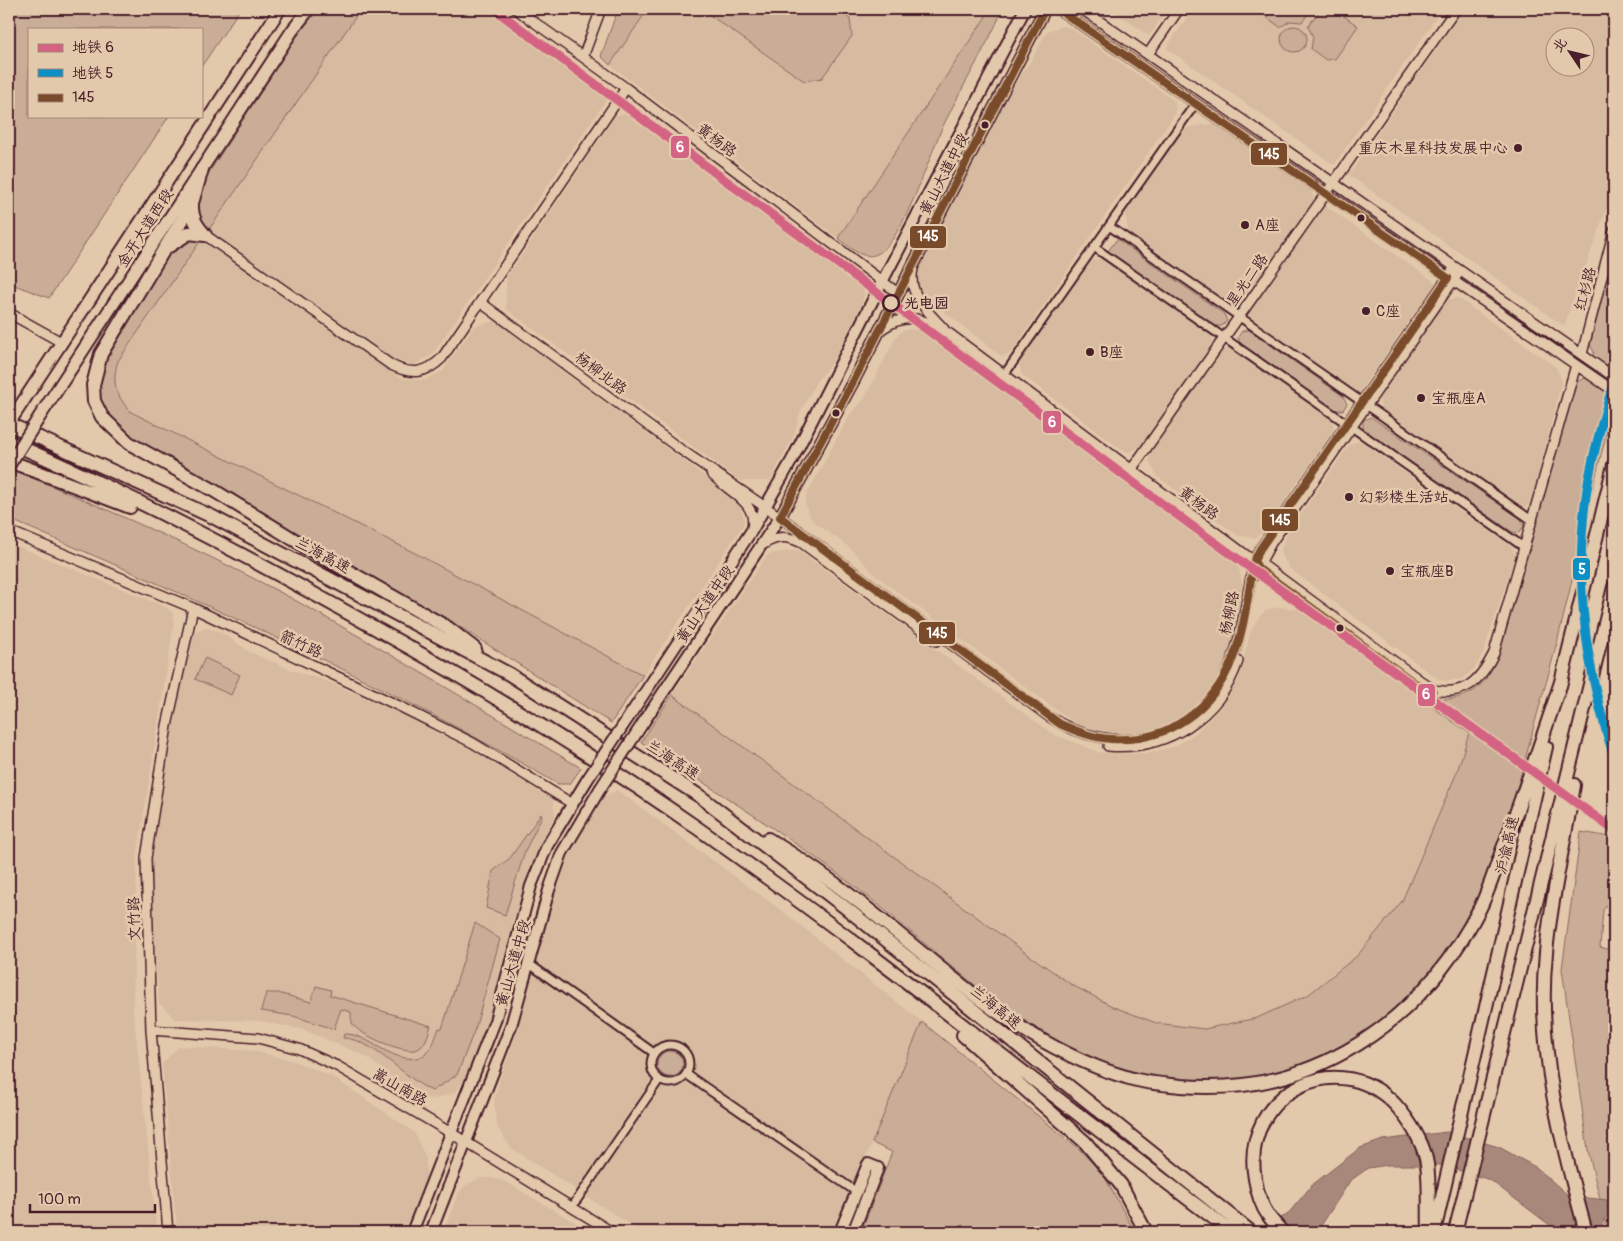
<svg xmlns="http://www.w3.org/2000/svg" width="1623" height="1241" viewBox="0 0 1623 1241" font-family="Pangolin,'LXGW WenKai TC',sans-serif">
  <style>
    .built { fill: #d6bba0; fill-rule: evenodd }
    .green { fill: #caad96; stroke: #8a6660 }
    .water { fill: #a9887b; stroke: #835e5b }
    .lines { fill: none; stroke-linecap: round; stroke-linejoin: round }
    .minor-casing { stroke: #4a1f2b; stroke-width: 11 }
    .tertiary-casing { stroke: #4a1f2b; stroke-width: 12 }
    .secondary-casing { stroke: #4a1f2b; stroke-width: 14 }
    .primary-casing { stroke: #4a1f2b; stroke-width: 15 }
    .motorway-casing { stroke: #4a1f2b; stroke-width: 16 }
    .minor { stroke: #e3c9ab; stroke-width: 7 }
    .tertiary { stroke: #e3c9ab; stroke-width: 9 }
    .secondary { stroke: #e3c9ab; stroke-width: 10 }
    .primary { stroke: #e3c9ab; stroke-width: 11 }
    .motorway { stroke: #e3c9ab; stroke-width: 12 }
    .secondary-bridge-casing { stroke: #4a1f2b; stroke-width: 14; stroke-linecap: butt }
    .primary-bridge-casing { stroke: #4a1f2b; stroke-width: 15; stroke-linecap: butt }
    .secondary-bridge { stroke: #e3c9ab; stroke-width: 10 }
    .primary-bridge { stroke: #e3c9ab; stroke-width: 11 }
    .bus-1-casing { stroke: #e3c9ab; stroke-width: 11 }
    .bus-1 { stroke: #7a4b2a; stroke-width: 8 }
    .metro-1-casing { stroke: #e3c9ab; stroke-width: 12 }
    .metro-2-casing { stroke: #e3c9ab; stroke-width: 12 }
    .metro-1 { stroke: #d46483; stroke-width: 9 }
    .metro-2 { stroke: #0b8fc5; stroke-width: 9 }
    .bus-dot { fill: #4a1f2b; stroke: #e3c9ab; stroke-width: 2 }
    .stop-dot { fill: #e3c9ab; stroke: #4a1f2b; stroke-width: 2.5 }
    .labels { text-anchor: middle; stroke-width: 5; stroke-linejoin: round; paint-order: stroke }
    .street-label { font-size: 15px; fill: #4a1f2b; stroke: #e3c9ab }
    .poi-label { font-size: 15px; fill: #4a1f2b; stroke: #e3c9ab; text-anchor: start }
    .stop-label { font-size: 15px; font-weight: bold; fill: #4a1f2b; stroke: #e3c9ab; text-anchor: start }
    .line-badge { stroke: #e3c9ab; stroke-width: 2 }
    .badge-label { font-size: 14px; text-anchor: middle; font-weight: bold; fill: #fff }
  </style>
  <rect width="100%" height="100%" fill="#e3c9ab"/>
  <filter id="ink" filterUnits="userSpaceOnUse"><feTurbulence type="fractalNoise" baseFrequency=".02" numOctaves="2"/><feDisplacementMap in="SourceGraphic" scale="10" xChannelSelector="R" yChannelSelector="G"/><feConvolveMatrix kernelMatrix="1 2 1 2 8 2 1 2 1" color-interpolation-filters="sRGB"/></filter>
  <g filter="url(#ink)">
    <path class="built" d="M360,9h140l104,76 2,15 -174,255 -18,10 -19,-5 -187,-129z
      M618,9h373l-153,229 -228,-173 -9,-9z
      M1111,9h57l-19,27z
      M1193,9h249l-108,156 -168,-117z
      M1464,9h150v179l-50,138 -215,-151zM1556,38h30v30h-30z
      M1063,26l9,3 103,72v13l-165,240 -9,2 -73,-57 -9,-12 -3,-15 85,-168 30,-43 16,-30z
      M642,111l213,165 6,8 3,9 -2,11 -29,57 -17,21 -16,31 -7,24 -23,44h-30l-234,-172v-31l110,-163z
      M1214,123l97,65 3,12 -69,100 -15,5 -101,-71 -4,-22 57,-83z
      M1323,204l113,79 -79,112 -112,-78z
      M201,240l194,135 10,4 20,1 18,-9 31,-45 21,-5 242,179 7,18 -1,7 -100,150 -228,-122 -284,-141 -11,-12 -6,-13v-14l4,-12z
      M1104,258l107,76 2,10 -70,101 -13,7 -8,-2 -101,-76 -2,-12 70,-101z
      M1458,298l98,69 6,14 -32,125 -8,2 -141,-99 -2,-11 67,-98z
      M908,329l16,2 308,228 7,10 4,19 -12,67 -9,18 -14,22 -25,21 -27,13 -26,5 -30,-3 -19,-5 -18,-11 -188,-140 -25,-27 -37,-27 -4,-6 -4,-13 2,-8 43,-80 13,-13 33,-64 5,-5z
      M1231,348l101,72 2,10 -72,103 -8,5 -17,-3 -79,-58 -9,-15 2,-10 71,-102z
      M1360,441l152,106 3,9 -31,95 -9,17 -13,11 -17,2 -10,-4 -145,-108 -7,-12 -2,-7 6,-16 63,-90z
      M9,543l157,64 7,7 1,9 -37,234 -4,151 24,224h-148z
      M798,550l255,184 45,18 24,2 25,-1 29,-7 21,-14 23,-24 18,-29 13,-48 7,-13 8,-8 12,-3 20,2 171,124 -12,39 -55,129 -45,55 -49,39 -51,23 -53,11 -48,-6 -42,-16 -42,-22 -400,-290 96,-141z
      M207,628l12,3 31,21 42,18 37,12 68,30 73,37 83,51 2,16 -26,53 -41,155 -21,53 -13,16 -19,6 -12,-1 -17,-9 -39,-32 -63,-27 -45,-9 -84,-2 -16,-16 -10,-146 22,-132 22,-89 6,-7z
      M617,790l169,124 136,108 -87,210h-193l-131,-84 -14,-21 -3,-26 4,-16 20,-57 37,-134 14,-38 34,-59z
      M179,1046l75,5 40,10 39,16 81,55 12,27v20l-21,53h-228l-15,-168z
      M480,1178h12l14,4 85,50h-148l15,-38 8,-9z"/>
    <path class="green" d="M9,9h231l-39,58v-38h-172v87h140l-120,182 -40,-15z
      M318,9h43l-153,222 -8,-17 -1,-10 9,-30 87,-135z
      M618,9h30l-38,56 -9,-9z
      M701,9h135l14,10 2,17 -30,42 -18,3z
      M991,9h12c-17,39 -40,76 -59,115 -13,26 -41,119 -67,130 -15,7 -28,-8 -39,-16z
      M1263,9h49l-10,13 -12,-1 -10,6 -15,-11z
      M1321,9h13l24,17 -23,33 -9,1 -15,-11 2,-12 -5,-11z
      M1281 39a13 13 0 1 1 26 0a13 13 0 1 1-26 0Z
      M193,239l8,1 -83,121c-7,21 -2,35 13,51l284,141 228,122 -32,48 -162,-103 -317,-180c-13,-13 -28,-24 -33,-42 -9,-34 48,-110 67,-141l7,-7z
      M1117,239l107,75 3,7 -5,5h-7l-107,-75z
      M1614,249c0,31 0,62 0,93 0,17 2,35 0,51 -4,33 -15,67 -22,99 -16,69 -30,138 -50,205 -20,70 -35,144 -68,209 -65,129 -202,203 -344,165 -107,-28 -186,-117 -272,-182 -69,-53 -144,-99 -217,-147l31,-47 357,260 43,30 42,22 42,16 48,6 53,-11 51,-23 49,-39 45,-55 55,-129 12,-39 -48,-34c46,2 60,-3 79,-47l76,-270 9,-4 9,-26 -4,-7z
      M1249,330l94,66 4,8 -4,6h-8l-95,-67 -2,-6 4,-6z
      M1371,417l150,102 3,7 -5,7 -7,-1 -149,-103v-9z
      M16,471c93,39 186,79 275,127 98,54 194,113 290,170l-11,16h-12c-176,-103 -362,-185 -549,-265v-35z
      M205,658l35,17 -9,20 -36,-16z
      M541,814l1,2 -17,35 -20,64 -19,-7 7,-37 17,-13z
      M1581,832l30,5 3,6v50l-11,17 -3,37 14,4v281h-6l-20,-82 -26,-181z
      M475,923l25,16 -24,87 -19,49 -25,16c-28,-13 -59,-52 -89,-53l1,-4c24,-2 50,34 80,22l9,-12 6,-16 3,1z
      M316,986l15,4 -1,5 101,31c-3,8 -5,19 -13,23 -12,6 -55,-13 -64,-23 -3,-4 -3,-9 -3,-14l-10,-3 -7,20 -41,-13 -32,-5 5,-18h12l33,9z
      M922,1022l156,126 25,26 32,58h-274l31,-80 -20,-9z
      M657 1064a13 13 0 1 1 26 0a13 13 0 1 1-26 0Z"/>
    <path class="water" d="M1447,1132l52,15 38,21 32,28 38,4 1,14 -8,15 -8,3h-33l-69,-52 -48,-15h-54l-20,3 -18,13 -33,51h-53l4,-8 19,-9 25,-30 48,-37 23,-8z"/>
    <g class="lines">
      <g class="minor-casing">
        <path id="minor" d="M1109,226l424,295
          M1094,247l431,301
          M1004,375l191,-271
          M528,963l126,90
          M651 1064a19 19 0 1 1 38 0a19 19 0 1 1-38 0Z
          M686,1074l172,119
          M572,1207l87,-127"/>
      </g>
      <g class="tertiary-casing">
        <path id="tertiary" d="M516,9l110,79 273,206
          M1058,9l556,382
          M1082,9l532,368
          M1148,54l31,-45
          M583,57l18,-48
          M205,235l186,130c20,10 35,9 51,-7l184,-270
          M913,269c-6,26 15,42 31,60
          M480,302l200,147 100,68 268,199c66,44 152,26 182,-50 13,-33 17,-71 24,-105l6,-12 195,-282
          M9,313l52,29
          M880,330c29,-20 42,-11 70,4l304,227 6,2 173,127
          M1582,354l32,-124
          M1131,470l325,-461
          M711,473c16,19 47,28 41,55
          M9,531l184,77 206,98 74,37 98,60
          M764,544c14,-9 24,-8 38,-1l134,98
          M1258,575l2,-12 11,-20 189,-272
          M1429,689c35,8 50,-6 65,-36l82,-288
          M1108,746c58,5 112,-29 130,-85
          M151,1030l107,8 41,11 38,17 114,67 161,99
          M168,1232l-17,-202 -5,-172 21,-132 26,-118"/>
      </g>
      <g class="secondary-casing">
        <path id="secondary" d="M630,715l122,-185 40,-70 90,-178 143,-273
          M643,723l137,-206 74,-137 191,-371
          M412,1232l83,-211 36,-135 16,-40 40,-66
          M431,1232l80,-206 38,-136 13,-37 38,-64
          M840,1232l28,-68 10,4 -25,64"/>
      </g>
      <g class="primary-casing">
        <path id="primary" d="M40,416l252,-385 17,-22
          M9,423l271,-414"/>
      </g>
      <g class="motorway-casing">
        <path id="motorway" d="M202,169l-10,34 -91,151 -8,31 1,16 8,16 27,26 84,47 98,60 137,78 27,21
          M192,203c-1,14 4,22 13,32
          M169,246l20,-13 16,2
          M9,424l204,93 296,157 192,123 145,111 405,324
          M9,442c126,54 247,119 366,186 109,61 216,126 318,197 185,129 359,272 539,407
          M9,461l121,46
          M1560,686l54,-221
          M1574,785c-9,54 -23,113 -28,168 -10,94 15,189 40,279
          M768,839c30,18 59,38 87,60 63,48 120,104 190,143 25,14 53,27 81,35 17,6 37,7 55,9 132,11 240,-63 299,-178 9,-18 15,-38 22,-57 22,-57 41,-115 60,-172
          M963,1035l122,107 36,43 25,47
          M1282,1232c-4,-5 -10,-11 -14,-17 -7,-10 -11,-24 -13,-36 -16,-87 88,-138 145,-69 12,15 24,34 27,54 3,22 1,46 2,68
          M1434,1232l112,-485
          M1455,1232l159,-645"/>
      </g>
      <use href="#minor" class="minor"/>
      <use href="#tertiary" class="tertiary"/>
      <use href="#secondary" class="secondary"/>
      <use href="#primary" class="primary"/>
      <use href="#motorway" class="motorway"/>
      <g class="secondary-bridge-casing">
        <path id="secondary-bridge" d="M587,780l43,-65
          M600,789l43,-66"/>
      </g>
      <g class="primary-bridge-casing">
        <path id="primary-bridge" d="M9,465l31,-49"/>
      </g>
      <use href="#secondary-bridge" class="secondary-bridge"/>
      <use href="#primary-bridge" class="primary-bridge"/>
      <g class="bus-1-casing">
        <path id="bus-1" d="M1045,9l-191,371 -74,137 280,207c16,7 33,14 51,15 56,4 102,-29 122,-81 12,-30 15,-65 21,-97l6,-12 188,-271 -390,-269
          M1254,561l5,8 156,114 18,7"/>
      </g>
      <use href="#bus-1" class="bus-1"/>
      <g class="metro-1-casing">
        <path id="metro-1" d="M494,9l694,514 426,307"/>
      </g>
      <g class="metro-2-casing">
        <path id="metro-2" d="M1614,382c-11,35 -21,71 -27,107 -14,91 -1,182 27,268"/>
      </g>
      <use href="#metro-1" class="metro-1"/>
      <use href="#metro-2" class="metro-2"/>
    </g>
  </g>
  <g class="bus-dot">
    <circle cx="985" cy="125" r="4.5"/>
    <circle cx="1518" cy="148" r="5"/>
    <circle cx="1361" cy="218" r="4.5"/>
    <circle cx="1245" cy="225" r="5"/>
    <circle cx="1366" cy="311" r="5"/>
    <circle cx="1090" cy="352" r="5"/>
    <circle cx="1421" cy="398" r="5"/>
    <circle cx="836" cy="413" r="4.5"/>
    <circle cx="1349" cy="497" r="5"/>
    <circle cx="1390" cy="571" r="5"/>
    <circle cx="1340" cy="628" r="4.5"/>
  </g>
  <circle class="stop-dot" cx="891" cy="303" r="8"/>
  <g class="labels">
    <g class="street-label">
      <text transform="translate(717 140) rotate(37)" y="5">黄杨路</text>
      <text transform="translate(944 174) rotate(-63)" y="5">黄山大道中段</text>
      <text transform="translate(145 228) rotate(-57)" y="5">金开大道西段</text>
      <text transform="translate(1247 280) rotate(-55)" y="5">星光二路</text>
      <text transform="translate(1585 289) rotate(-75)" y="5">红杉路</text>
      <text transform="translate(601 373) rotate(37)" y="5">杨柳北路</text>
      <text transform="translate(1199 503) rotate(37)" y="5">黄杨路</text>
      <text transform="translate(323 555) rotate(28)" y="5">兰海高速</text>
      <text transform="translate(705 604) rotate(-56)" y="5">黄山大道中段</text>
      <text transform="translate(1229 613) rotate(-78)" y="5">杨柳路</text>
      <text transform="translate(301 644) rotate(25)" y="5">箭竹路</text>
      <text transform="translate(673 760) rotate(33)" y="5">兰海高速</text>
      <text transform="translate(1507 845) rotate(-77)" y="5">沪渝高速</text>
      <text transform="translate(134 919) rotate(-92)" y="5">文竹路</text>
      <text transform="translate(513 963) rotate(-74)" y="5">黄山大道中段</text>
      <text transform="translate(996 1007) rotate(39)" y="5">兰海高速</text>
      <text transform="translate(400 1087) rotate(30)" y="5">嵩山南路</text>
    </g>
    <g class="poi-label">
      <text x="1508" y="153" text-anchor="end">重庆木星科技发展中心</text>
      <text x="1255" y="230">A座</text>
      <text x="1376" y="316">C座</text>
      <text x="1100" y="357">B座</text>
      <text x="1431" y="403">宝瓶座A</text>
      <text x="1359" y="502">幻彩楼生活站</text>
      <text x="1400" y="576">宝瓶座B</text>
    </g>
    <g class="stop-label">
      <text x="904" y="308">光电园</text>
    </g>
  </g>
  <g class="line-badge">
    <rect x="670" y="135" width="20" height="24" rx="5" fill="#d46483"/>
    <rect x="1250" y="142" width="38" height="24" rx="5" fill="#7a4b2a"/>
    <rect x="909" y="225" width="38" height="24" rx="5" fill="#7a4b2a"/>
    <rect x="1042" y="410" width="20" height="24" rx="5" fill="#d46483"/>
    <rect x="1261" y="508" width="38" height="24" rx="5" fill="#7a4b2a"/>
    <rect x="1572" y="557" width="19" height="24" rx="5" fill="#0b8fc5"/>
    <rect x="918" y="621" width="38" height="24" rx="5" fill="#7a4b2a"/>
    <rect x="1417" y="683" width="19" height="24" rx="5" fill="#d46483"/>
  </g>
  <g class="badge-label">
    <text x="680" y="152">6</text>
    <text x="1269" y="159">145</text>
    <text x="928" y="241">145</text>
    <text x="1052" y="427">6</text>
    <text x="1280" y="525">145</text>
    <text x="1582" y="574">5</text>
    <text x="937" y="638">145</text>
    <text x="1426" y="699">6</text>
  </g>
  <rect width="1623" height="1241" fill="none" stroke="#e3c9ab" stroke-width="30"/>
  <rect x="15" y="15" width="1593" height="1211" fill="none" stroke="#4a1f2b" stroke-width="2" filter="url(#ink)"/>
  <rect x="28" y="28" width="175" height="90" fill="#e3c9ab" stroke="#a68578"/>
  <rect x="38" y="44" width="25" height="8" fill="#d46483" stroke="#a68578"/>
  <text x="72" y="52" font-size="15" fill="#4a1f2b">地铁 6</text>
  <rect x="38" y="69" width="25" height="8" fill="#0b8fc5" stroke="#a68578"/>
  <text x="72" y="78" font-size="15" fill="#4a1f2b">地铁 5</text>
  <rect x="38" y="94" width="25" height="8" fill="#7a4b2a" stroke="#a68578"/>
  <text x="72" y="102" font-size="15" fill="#4a1f2b">145</text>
  <g transform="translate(1570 52) rotate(305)"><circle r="24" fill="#e3c9ab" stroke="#a68578"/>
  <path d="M0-4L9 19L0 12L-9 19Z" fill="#4a1f2b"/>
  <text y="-8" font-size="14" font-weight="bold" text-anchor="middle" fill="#4a1f2b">北</text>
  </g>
  <path d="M30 1204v8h125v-8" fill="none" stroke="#4a1f2b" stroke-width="2.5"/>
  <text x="38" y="1204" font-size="15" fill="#4a1f2b" stroke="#e3c9ab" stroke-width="4" paint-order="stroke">100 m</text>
</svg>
